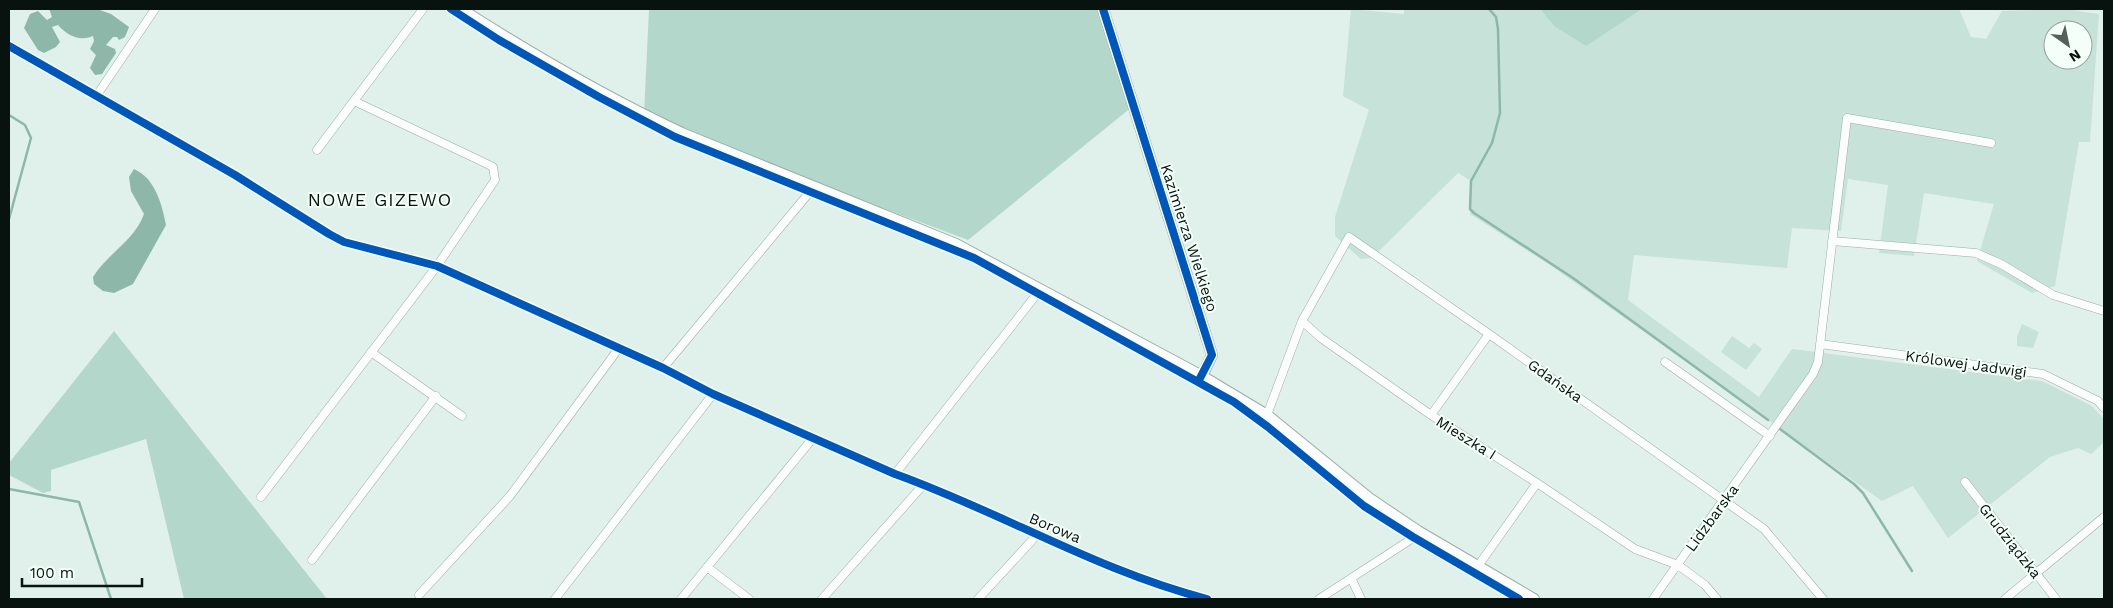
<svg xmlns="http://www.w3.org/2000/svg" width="2113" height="608" viewBox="0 0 2113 608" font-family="'Work Sans',sans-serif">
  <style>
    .green { fill: #c7e2d8; fill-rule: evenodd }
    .forest { fill: #b3d8cb }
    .water { fill: #8db8a9 }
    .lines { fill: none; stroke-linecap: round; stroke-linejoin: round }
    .stream { stroke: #8db8a9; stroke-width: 2.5 }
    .minor-casing { stroke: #a0aca7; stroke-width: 9 }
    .tertiary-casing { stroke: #a0aca7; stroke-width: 12 }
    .minor { stroke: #fafdfc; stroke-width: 8 }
    .tertiary { stroke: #fafdfc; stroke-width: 10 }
    .cycleway-casing { stroke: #f4fffa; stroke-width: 11 }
    .cycleway { stroke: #0057b8; stroke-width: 8 }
    .labels { text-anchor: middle; stroke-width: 4; stroke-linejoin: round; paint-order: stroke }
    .street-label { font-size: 15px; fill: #08120e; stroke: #f4fffa }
    .quarter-label { font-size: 18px; letter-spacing: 1px; fill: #08120e; stroke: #f4fffa }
  </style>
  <rect width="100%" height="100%" fill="#e0f0ea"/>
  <path class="green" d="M1351,9l53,5v-5h136l14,17 88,-16v-1h317l12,28 15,2 16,-28 62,-2 35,5 -9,128h-11l-24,144 -23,7 -55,-32 17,-57 -70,-11 -10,63 -35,-3 9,-68 -40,-6 -7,52 -49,-3 -5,40 -153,-13 -6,45 131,97 33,-48 250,32 50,25 12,13v23l-13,12 -13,-6 -28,9 -102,81 -35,-52 -31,15 -329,-234 -83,-53 1,-33 -13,-8 -86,85 -11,1 -26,-23v-19l34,-107 -26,-14zM2053,30h30v30h-30z
    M2022,324l17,8 -6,16 -16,-2v-9z
    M1732,336l17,12 5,-5 8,6 -16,21 -25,-18z"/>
  <path class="forest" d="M649,9h454l30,97 -165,134 -284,-106 -40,-19z
    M1540,9h102l-56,37 -32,-20z
    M114,331l213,268h-143l-38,-160 -95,31v21l-8,2 -34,-18v-12z"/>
  <path class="water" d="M49,9h48l14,5 18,13 -4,10 -6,3 -2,-3h-4l-7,8 9,4 1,4 -14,21 -7,1 -5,-7 6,-13 -6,-6 4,-8 -1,-5c-14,6 -26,-1 -35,-11l-6,2 8,15 -4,5 -12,6 -6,-3 -14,-22 6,-14 8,-3 9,9 5,-3z
    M134,169c21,9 28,35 32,56l-33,59 -19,9 -11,-2 -9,-7 -1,-7c14,-23 42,-37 51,-63l-13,-23 -2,-14z"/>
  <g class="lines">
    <path class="stream" d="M1489,9l7,8 2,12 2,84 -8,30 -21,38 -1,28 4,4 99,65 195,142
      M9,115l16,10 6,13 -22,81
      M1780,429l74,55 9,9 49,78
      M9,489l70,13 32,97"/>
    <g class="minor-casing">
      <path id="minor" d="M9,46l226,129 94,59 15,8 93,24 226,102 50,26 182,80c106,38 203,97 312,125
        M97,95l58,-86
        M317,150l106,-141
        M1832,241l144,12 25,11 52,31 51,16
        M1302,321l47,-84 140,97 275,195 59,70
        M1820,344l223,30 55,27 6,7
        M371,352l91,64
        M1665,362l105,74
        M663,368l151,-181
        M1267,415l35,-94 19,17 110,77 106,68 98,66 43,16 27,20 12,14
        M1431,415l58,-81
        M895,474l145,-184
        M1965,482l91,117
        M261,497l176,-231 58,-86 -2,-13 -12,-6 -127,-60
        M312,560l124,-164
        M1478,566l59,-83
        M707,567l42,32
        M1351,578l10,21
        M419,595l91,-99 109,-148
        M555,599l158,-205
        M681,599l132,-161
        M822,599l102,-115
        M978,599l58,-63
        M1319,599l91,-59 8,-9
        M1653,599l160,-225 5,-12 29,-244 144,25
        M2005,599l99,-82"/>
    </g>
    <g class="tertiary-casing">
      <path id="tertiary" d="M461,9c72,46 146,89 223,125l272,110 246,132 65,39 102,83 49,33 116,68
        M1103,9l109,346 -10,21"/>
    </g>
    <use href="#minor" class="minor"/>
    <use href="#tertiary" class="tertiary"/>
    <g class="cycleway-casing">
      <path id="cycleway" d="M451,9l48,31 100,57 76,40 299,121 224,124 36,20 34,25 96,79 49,31 106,62
        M1103,9l109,346 -14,27
        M9,46l226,129 94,59 15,8 93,24 226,102 50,26 182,80c106,38 203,97 312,125"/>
    </g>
    <use href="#cycleway" class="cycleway"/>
  </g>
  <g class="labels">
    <g class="street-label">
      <text transform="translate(1189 238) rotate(72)" y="5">Kazimierza Wielkiego</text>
      <text transform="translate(1966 364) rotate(8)" y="5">Królowej Jadwigi</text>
      <text transform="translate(1555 381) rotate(35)" y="5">Gdańska</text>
      <text transform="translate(1466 438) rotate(32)" y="5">Mieszka I</text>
      <text transform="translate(1712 518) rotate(-54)" y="5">Lidzbarska</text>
      <text transform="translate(1055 528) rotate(23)" y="5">Borowa</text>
      <text transform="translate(2010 541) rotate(52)" y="5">Grudziądzka</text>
    </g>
    <g class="quarter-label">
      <text x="380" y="206">NOWE GIZEWO</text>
    </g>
  </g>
  <rect width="2113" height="608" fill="none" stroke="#08120e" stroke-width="20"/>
  <g transform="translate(2068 45) rotate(147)"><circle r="24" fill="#f4fffa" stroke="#96a09c"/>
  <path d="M0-4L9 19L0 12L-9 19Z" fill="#54605b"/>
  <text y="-8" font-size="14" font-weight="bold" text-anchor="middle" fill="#08120e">N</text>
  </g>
  <path d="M22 578v8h120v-8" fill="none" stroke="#08120e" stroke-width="2.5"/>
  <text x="30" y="578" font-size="15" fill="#08120e" stroke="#f4fffa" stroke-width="4" paint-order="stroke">100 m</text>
</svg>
